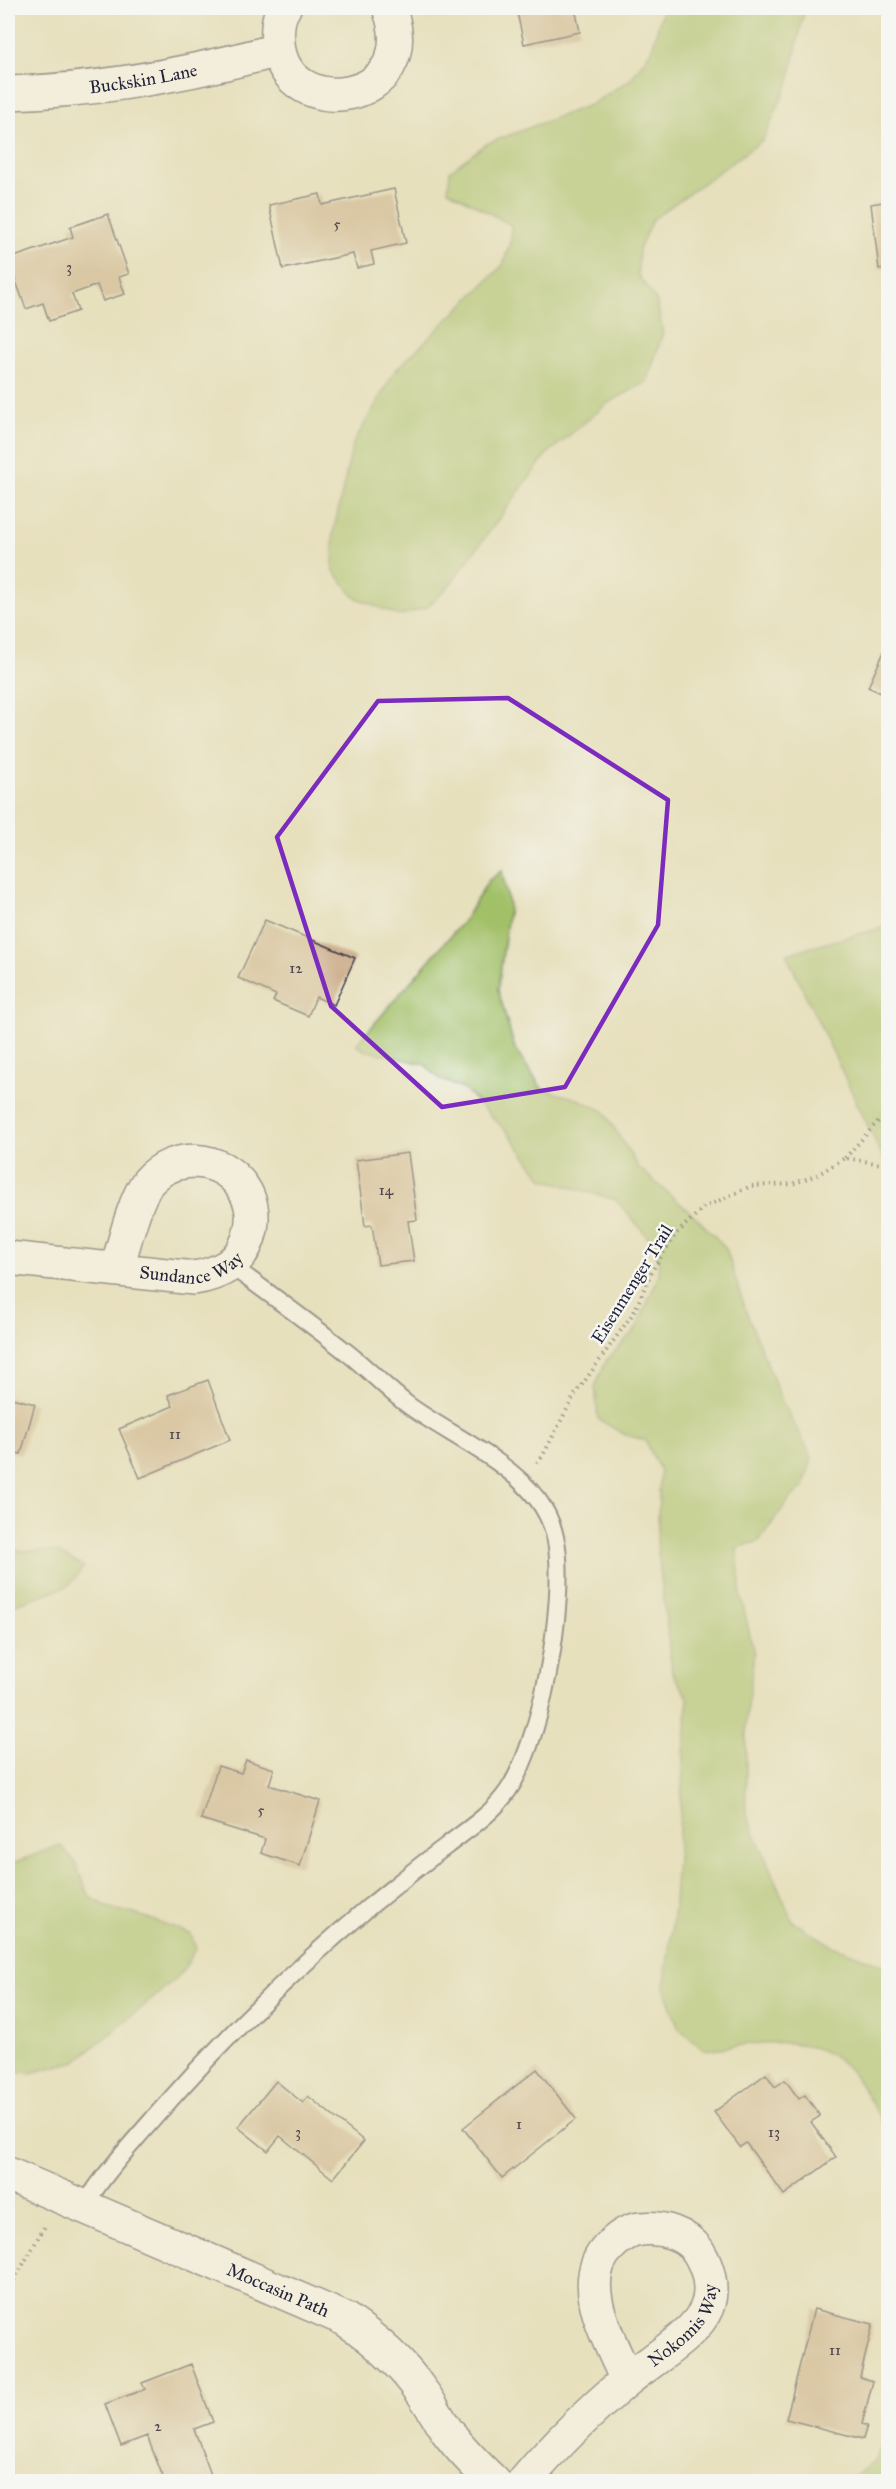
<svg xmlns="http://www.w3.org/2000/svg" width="896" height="2489" viewBox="0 0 896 2489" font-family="'IM FELL Great Primer',serif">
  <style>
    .green { fill: #a2c068; stroke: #627152; stroke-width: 1.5 }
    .building { fill: #cbab87 }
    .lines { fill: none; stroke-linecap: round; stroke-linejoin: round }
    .service-casing { stroke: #403e4e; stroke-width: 20 }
    .minor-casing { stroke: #403e4e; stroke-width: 36 }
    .path { stroke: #403e4e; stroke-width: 4; stroke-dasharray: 1.5 4.5; stroke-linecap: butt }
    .service { stroke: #fff; stroke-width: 16 }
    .minor { stroke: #fff; stroke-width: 33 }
    .marked { fill: none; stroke: #7b2cbf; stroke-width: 4.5; stroke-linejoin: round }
    .labels { text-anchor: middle; stroke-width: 5; stroke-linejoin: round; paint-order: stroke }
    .number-label { font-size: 15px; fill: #4c444e }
    .street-label { font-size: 18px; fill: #22223b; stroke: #f6f6f2 }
  </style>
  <rect width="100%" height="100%" fill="#f6f6f2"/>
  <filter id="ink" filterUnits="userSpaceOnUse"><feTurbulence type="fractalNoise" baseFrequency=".0167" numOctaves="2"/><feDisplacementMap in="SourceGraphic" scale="12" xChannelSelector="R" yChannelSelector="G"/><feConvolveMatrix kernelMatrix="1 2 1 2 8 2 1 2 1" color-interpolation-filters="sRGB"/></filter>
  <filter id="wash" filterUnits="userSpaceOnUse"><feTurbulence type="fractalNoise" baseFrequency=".008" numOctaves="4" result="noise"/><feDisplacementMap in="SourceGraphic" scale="24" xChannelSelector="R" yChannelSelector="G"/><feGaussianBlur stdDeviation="1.35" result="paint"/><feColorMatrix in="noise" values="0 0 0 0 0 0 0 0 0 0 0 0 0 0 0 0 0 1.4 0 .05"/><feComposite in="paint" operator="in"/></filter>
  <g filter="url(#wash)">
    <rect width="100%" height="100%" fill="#e7e0bd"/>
    <path class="green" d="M663,8h142l-16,74 -26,58 -111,80 -13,30 -1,25 19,27 6,31 -16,49 -39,21 -62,52 -97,131 -23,22 -27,8 -45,-19 -21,-27v-37l20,-89 42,-73 108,-106 8,-26v-14l-63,-35 2,-19 36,-27 106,-40 39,-25 21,-30z
      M502,871l7,35 -11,84 17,59 27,40 36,10 26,12 34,56 58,50 30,31 18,58 38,95 30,57 -8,28 -15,14 -30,41 -22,7 4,48 13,58 -8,69v90l47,109 40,24 55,21v164c-12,-19 -23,-41 -37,-59 -35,-43 -99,-28 -148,-22l-25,-23 -14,-39 9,-71 15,-220 -16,-24 -15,-130 3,-72 -15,-31 -20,-5 -27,-16 -3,-33 11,-25 30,-32 23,-54 -1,-26 -42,-49 -73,-21 -34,-45 -44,-44 -25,-11 -16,-15 -60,-14 -8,-5 109,-126 23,-38z
      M888,926v242l-102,-214z
      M8,1550l49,2 27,15 -16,19 -52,18 -8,7z
      M60,1845l13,14 17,38 20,11 29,7 52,19 5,15 -14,23 -26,24 -80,65 -45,12 -23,-1v-207z
      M888,2433v48h-40l26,-20z"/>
    <g id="blocks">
      <path class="building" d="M516,8h59l5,24 -56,12z
        M394,189l12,54 -35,8 3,13 -17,4 -4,-14 -70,15 -14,-64 51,-11 2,11z
        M888,193v75l-9,1 -8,-65 12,-2 -1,-8z
        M108,214l21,60 -10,3 6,17 -22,7 -6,-16 -25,9 6,17 -29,10 -6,-18 -17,6 -18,-50 65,-22 -3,-10z
        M888,643v53l-20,-9z
        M265,920l90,38 -21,47 -18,-8 -8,19 -35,-15 3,-6 -38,-17z
        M408,1153l9,67 -9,1 6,40 -36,4 -6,-40 -7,1 -9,-66z
        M208,1380l22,60 -90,38 -21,-49 54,-23 -5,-11z
        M8,1397l27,7 -14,50 -13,-3z
        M246,1760l28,9 -5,16 51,16 -20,65 -39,-13 4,-14 -64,-20 17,-53 23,7z
        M537,2069l39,50 -74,59 -39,-50z
        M766,2074l9,13 10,-7 14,19 6,-4 15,21 -9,6 25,35 -52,38 -38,-52 -6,4 -26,-35z
        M276,2081l27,22 5,-7 56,45 -31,38 -53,-43 -12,15 -30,-24z
        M814,2309l59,15 -13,53 13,4 -11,43 5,2 -4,13 -77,-20z
        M191,2364l22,58 -19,7 19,51 -48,2 -18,-46 -26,10 -16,-42 40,-15 -3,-6z"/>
    </g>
  </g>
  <g filter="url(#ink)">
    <use href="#blocks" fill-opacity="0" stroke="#403e4e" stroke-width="1.5"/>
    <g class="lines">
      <g class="service-casing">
        <path id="service" d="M84,2206c22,-35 50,-65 77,-96 65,-74 133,-140 208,-203 25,-20 50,-41 76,-60 20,-16 43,-30 59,-51 37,-46 63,-196 52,-255 -3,-15 -9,-29 -18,-41 -31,-41 -89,-65 -130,-95 -21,-16 -39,-35 -59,-51 -39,-31 -79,-60 -119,-89"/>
      </g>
      <g class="minor-casing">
        <g id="minor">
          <path d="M284,8c-7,10 -7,24 -6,35 6,82 149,62 111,-35"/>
          <path id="s1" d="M8,93c92,-2 181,-19 270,-43"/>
          <path id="s2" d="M8,1258l186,20c13,-2 23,-5 34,-12 24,-17 32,-54 15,-78 -22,-33 -69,-36 -95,-6 -14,18 -24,63 -31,86"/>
          <path id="s3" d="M8,2174l337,145c30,20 56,43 77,73 9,12 16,26 25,39 14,19 30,35 47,51"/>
          <path id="s4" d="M524,2482c31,-37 66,-71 103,-102 24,-20 69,-45 80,-73 7,-19 1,-40 -9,-56 -13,-18 -36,-24 -57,-22 -12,1 -23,9 -31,17 -37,35 1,96 17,134"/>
        </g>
      </g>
      <path class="path" d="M845,1158l37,-41 6,-12
        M537,1463l5,-6 32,-61 60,-84 19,-43 23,-35 27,-26 48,-22 41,-2 25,-9 28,-17 43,7
        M8,2291l37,-65"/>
      <use href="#service" class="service"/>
      <use href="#minor" class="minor"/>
    </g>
  </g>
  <path d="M0 0H896V2489H0ZM508,698l160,102 -10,125 -93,162 -123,20 -111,-101 -54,-169 101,-136z" fill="#e7e0bd" fill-opacity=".55" fill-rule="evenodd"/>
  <path class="marked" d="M508,698l160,102 -10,125 -93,162 -123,20 -111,-101 -54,-169 101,-136z"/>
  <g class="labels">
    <g class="number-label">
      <text x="337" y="229">5</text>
      <text x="69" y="272">3</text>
      <text x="296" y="973">12</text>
      <text x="386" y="1195">14</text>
      <text x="175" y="1439">11</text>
      <text x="261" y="1815">5</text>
      <text x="519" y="2129">1</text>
      <text x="298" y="2137">3</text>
      <text x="774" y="2137">13</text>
      <text x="835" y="2355">11</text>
      <text x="158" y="2431">2</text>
    </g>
    <g class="street-label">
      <text dy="6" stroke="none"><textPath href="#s1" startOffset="136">Buckskin Lane</textPath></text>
      <text dy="6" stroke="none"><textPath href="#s2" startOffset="186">Sundance Way</textPath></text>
      <text transform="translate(632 1284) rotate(-58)" y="6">Eisenmenger Trail</text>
      <text dy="6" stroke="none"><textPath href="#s3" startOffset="294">Moccasin Path</textPath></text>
      <text dy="6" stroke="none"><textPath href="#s4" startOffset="226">Nokomis Way</textPath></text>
    </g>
  </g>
  <rect width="896" height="2489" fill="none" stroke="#f6f6f2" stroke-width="30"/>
</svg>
